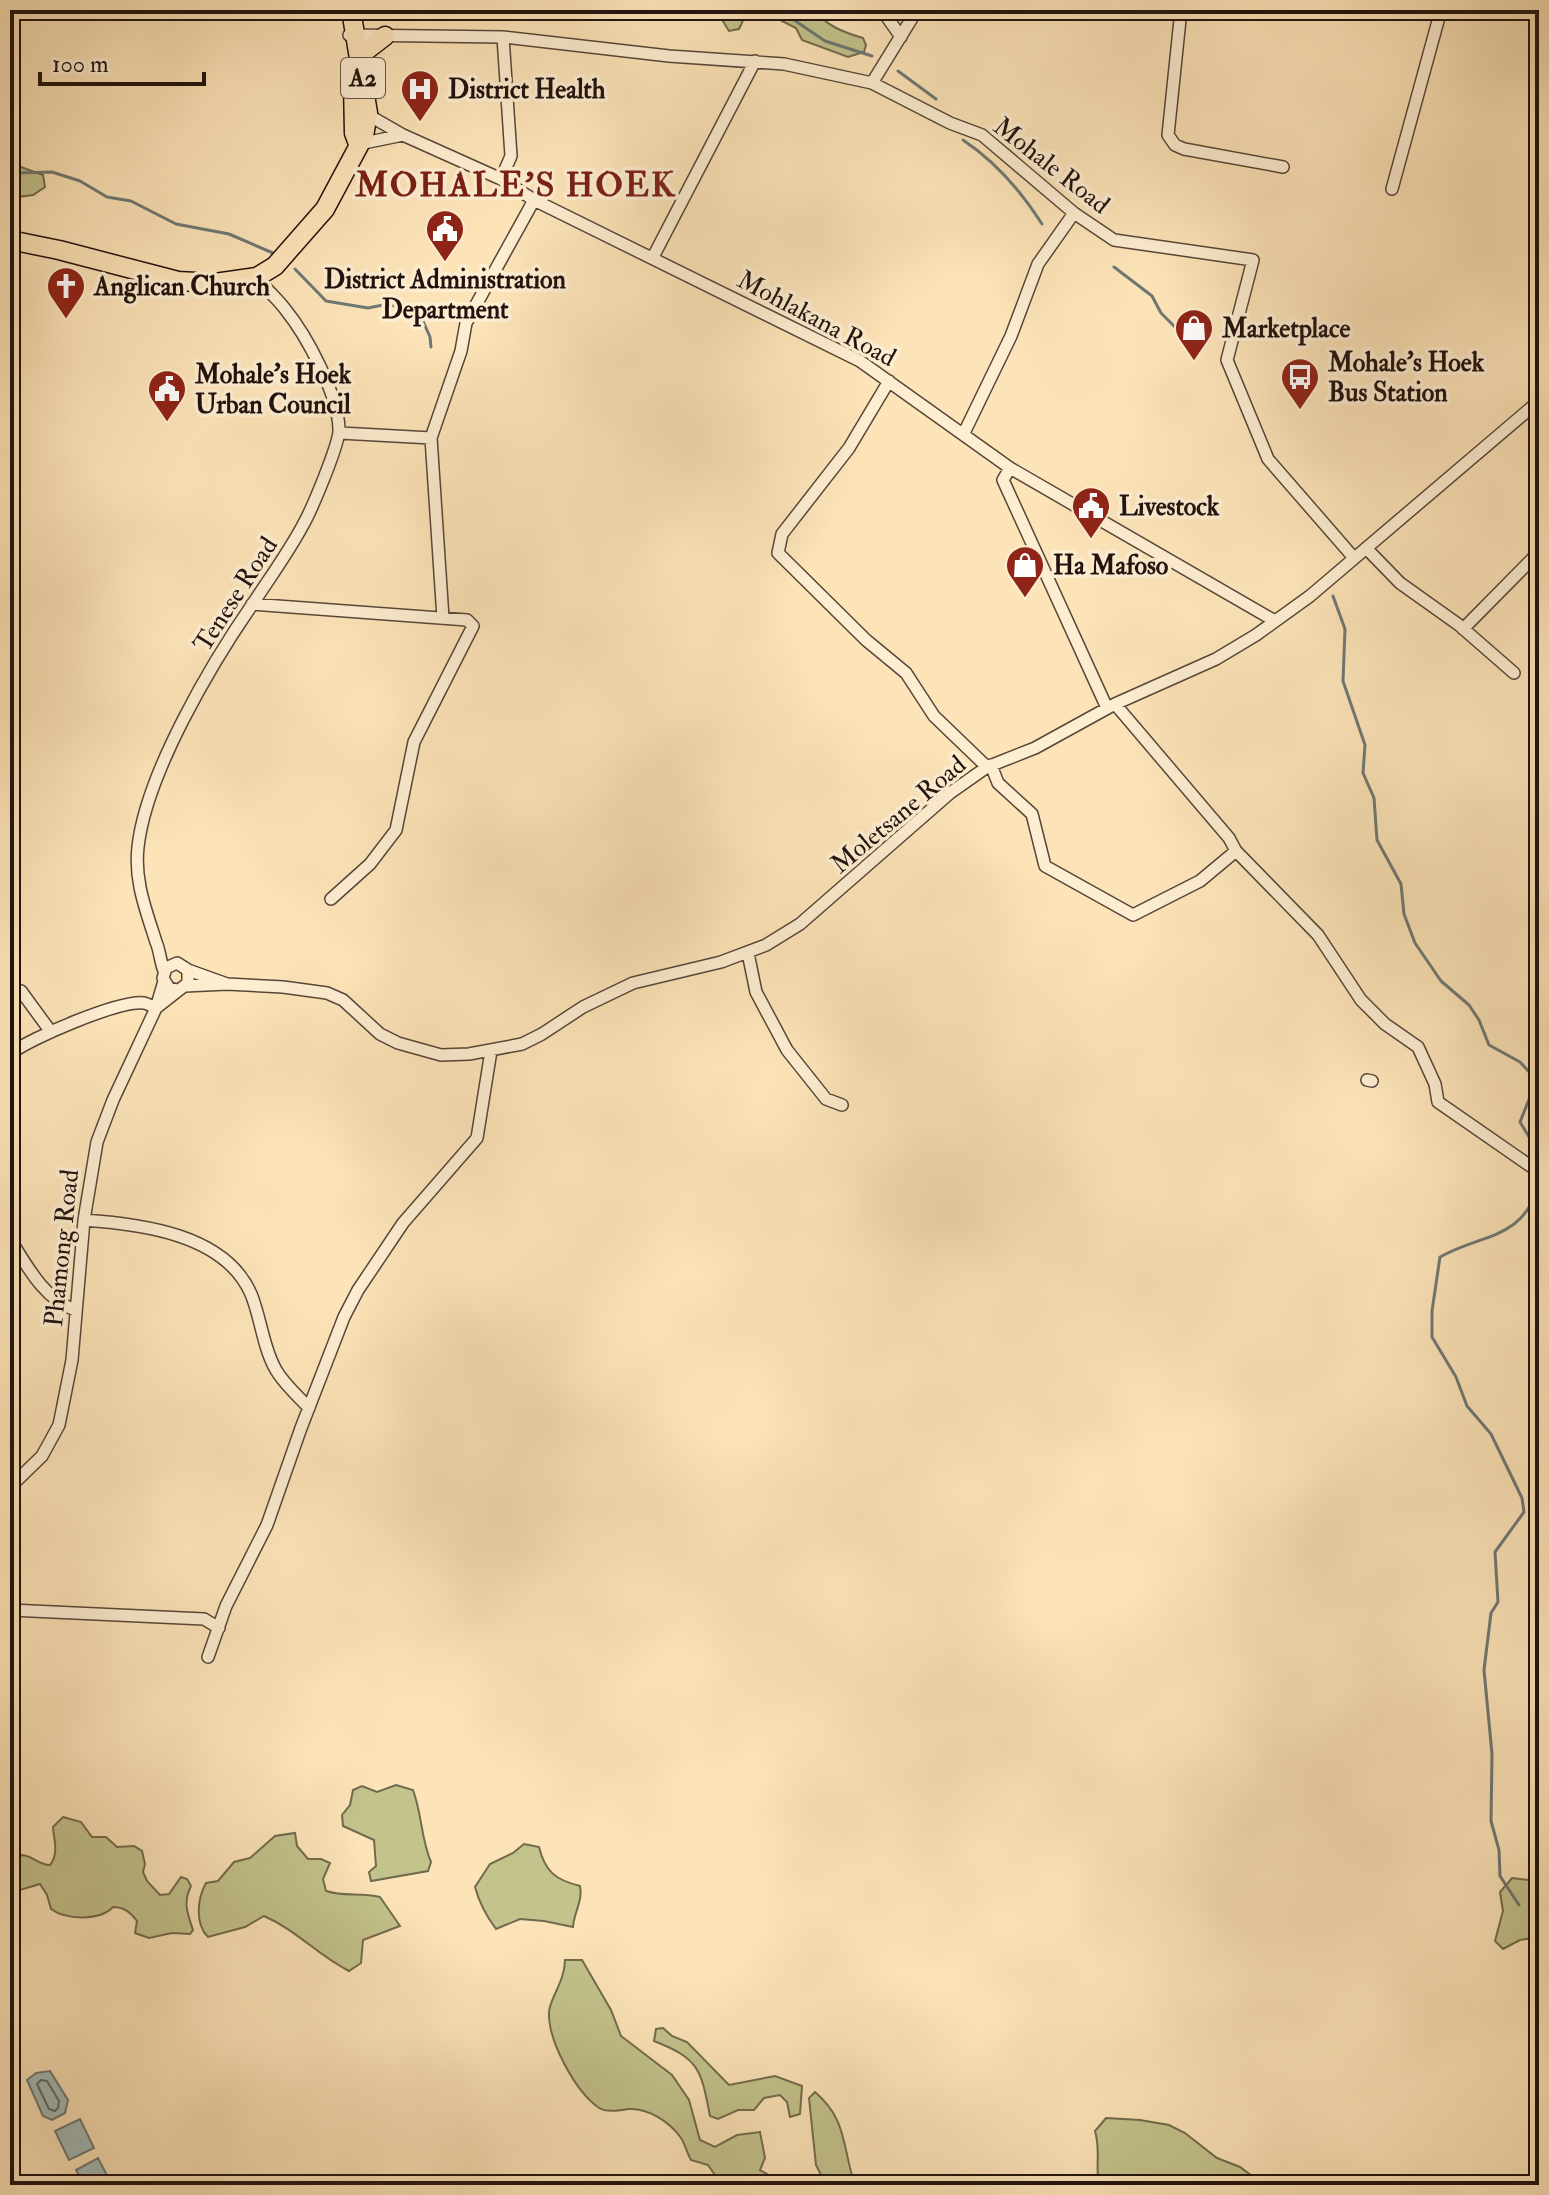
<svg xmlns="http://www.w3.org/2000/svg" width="1549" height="2195" viewBox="0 0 1549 2195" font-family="'IM FELL Double Pica',serif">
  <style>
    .green { fill: #c3c38c; stroke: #726a4d; stroke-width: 2 }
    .water { fill: #a2bcb8; stroke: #6e7874; stroke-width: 2 }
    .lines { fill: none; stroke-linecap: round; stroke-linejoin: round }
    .shore { stroke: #616763; stroke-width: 2 }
    .stream { stroke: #6e7874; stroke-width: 3 }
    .minor-casing { stroke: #574638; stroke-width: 14 }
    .primary-casing { stroke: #20120e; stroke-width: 21 }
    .minor { stroke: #fdedd1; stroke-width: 11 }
    .primary { stroke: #fce4b8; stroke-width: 18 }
    .labels { text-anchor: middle; stroke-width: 7; stroke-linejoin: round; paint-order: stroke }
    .shield { fill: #fdedd1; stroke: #625448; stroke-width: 2 }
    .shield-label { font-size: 24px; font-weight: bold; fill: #20120e }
    .poi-label { font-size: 26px; font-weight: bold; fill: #20120e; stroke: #fdedd1; text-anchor: start }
    .street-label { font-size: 26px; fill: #20120e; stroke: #fdedd1 }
    .district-label { font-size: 34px; font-weight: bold; letter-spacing: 2px; fill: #7a1f14; stroke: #fdedd1 }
  </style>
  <rect width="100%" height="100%" fill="#fce4b8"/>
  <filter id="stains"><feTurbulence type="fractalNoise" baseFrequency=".0025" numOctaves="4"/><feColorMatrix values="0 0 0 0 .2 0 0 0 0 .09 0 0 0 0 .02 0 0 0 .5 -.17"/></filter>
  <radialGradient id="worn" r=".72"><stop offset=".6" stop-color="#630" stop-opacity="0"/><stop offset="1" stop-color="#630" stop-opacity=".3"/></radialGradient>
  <path class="green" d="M716,10h32l-9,19 -10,2z
    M776,10h37c15,16 29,22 50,28l3,7 -2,7 -16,5 -46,-17 -6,-12 -16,-8z
    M10,163l33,12 2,12 -12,8 -23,3z
    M396,1785l17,5c9,24 8,49 18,72l-3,9 -57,10 -2,-9 7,-6 -2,-26 -31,-14 -1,-11 8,-10 3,-15 9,-4 15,6z
    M63,1817l18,5 11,15h14l11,10 17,-1 8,5 3,13 -2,8 4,9 13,14 9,-1 12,-17 6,2 4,7c-8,16 -4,27 2,44l-3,4 -18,-1 -23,5 -14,-5 2,-12c-7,-9 -13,-14 -24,-14 -13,14 -47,13 -62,2l-4,-14 -7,-11 -20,6 -10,-2v-23l12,-10c11,1 17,10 28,10 9,-11 4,-25 3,-38z
    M295,1833l2,13 11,13h13l9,4 -7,16 3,12c18,6 35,1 54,6l20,29 -37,14 -2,23 -12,8c-32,-16 -51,-40 -85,-55l-19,11 -37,10c-13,-13 -11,-38 -2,-54l12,-2 16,-19 16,-4 25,-22z
    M524,1844l15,3c6,25 17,33 41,39 3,15 -6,26 -7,41l-29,-6 -24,-2 -24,10c-9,-12 -17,-27 -21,-42l15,-23 23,-11z
    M1512,1878l17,2 10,7v50l-19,3 -17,9 -8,-8 8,-30 -3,-19z
    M565,1960h17l29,50 10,26 51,39 17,25 11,40 15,7 22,-12 23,-3 5,26 -5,12 26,15h-64l-14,-20 -17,-5c-4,-7 -6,-16 -10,-22 -11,-16 -33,-30 -52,-29 -9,1 -21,4 -30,-1 -24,-17 -51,-67 -50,-96 1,-14 16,-31 16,-52z
    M663,2028l9,8 15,6 42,43 46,-9 27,10 -2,28 -10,3 -3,-15 -7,-7 -16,3 -10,12h-16l-20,9 -8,-3c-9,-46 -10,-57 -56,-75l2,-12z
    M815,2092c33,28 27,56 40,93h-29l-10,-20 -7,-67z
    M1106,2118l34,2 29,5 16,8 32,25 23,9 24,18h-165c-4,-21 2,-33 -4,-54z"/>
  <path class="water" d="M50,2071l18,29 -3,13 -13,7 -9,-4 -16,-36 9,-7z
    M80,2119l14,29 -25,12 -14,-29z
    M98,2158l14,27h-28l-8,-15z"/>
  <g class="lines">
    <path class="shore" d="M41,2080l6,1 12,20 -1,7 -3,3 -6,-2 -12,-25z"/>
    <path class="stream" d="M772,10l16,6 37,25 47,15
      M898,71l38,28
      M963,140c33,22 58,51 79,84
      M10,171l5,2 37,-1 28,9 27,16 24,4 45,23 53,10 44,19
      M1114,267l38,29 9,17 20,20
      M295,269l31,32 42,7 20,-4 19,6 16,11 7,16 1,10
      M1333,596l12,33 -2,52 22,64 -2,28 11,25 3,42 24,44 3,30 11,29 26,38 28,24 10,15 10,25 31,17 12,13 -2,22 -10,25 11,18 8,4
      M1519,1905l-19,-29 -1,-26 -8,-29 1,-67 -8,-84 7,-57 7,-11 -3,-50 29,-40 -2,-14 -31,-64 -24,-28 -11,-29 -24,-40v-26l8,-54c42,-24 82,-16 99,-72"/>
    <g class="minor-casing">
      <path id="minor" d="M882,10l19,27
        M1181,10l-13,125 7,10 9,4 99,18
        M349,35l154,2 166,19 115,8 88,19 78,40 32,12 92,78 40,27 139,20 -26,100 41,99 86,99
        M872,83l45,-73
        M363,112l40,23 98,44 33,21 326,161 150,107 265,153
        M359,144l44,-9
        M501,179l10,-23 -8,-119
        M1392,189l49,-179
        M653,257l102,-196
        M889,381l-40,67 -67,86 -4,19 88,87 40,33 28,43 53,51
        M340,433l91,5
        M964,433l47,-97 27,-72 36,-51
        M1010,468l-7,12 104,228
        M1366,548l34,35 59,42 55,48
        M252,604l215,16 6,6 -59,116 -18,88 -26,34 -39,35
        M443,618l-12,-180 30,-87 5,-28 68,-123
        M1463,629l76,-77
        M1115,704l114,134 7,13 82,84 43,65 24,24 33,23 17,37 3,18 101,70
        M991,765l7,18 34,31 13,52 88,49 67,-34 36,-30
        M748,953l8,39 31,58 39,49 16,6
        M188,970l39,14
        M164,971c-4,-10 -4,-20 -8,-29 -10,-32 -22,-61 -18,-95 8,-73 73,-183 116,-245 17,-26 34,-49 49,-77 8,-14 37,-82 36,-96 -1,-35 -32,-93 -54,-120 -9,-12 -20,-20 -28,-32
        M185,986l42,-2 56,3 44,6 16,7 37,34 18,9 43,12 28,-1 53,-10 20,-10 41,-27 50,-24 88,-21 45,-17 34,-21 150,-131 37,-26 48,-19 80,-44 101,-45 40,-24 54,-39 229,-195
        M21,991l30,41
        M156,1008l32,-25v-13l-11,-7 -11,5 -3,10 6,10 8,2
        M10,1054c20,-16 110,-54 134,-51 4,1 8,3 12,5
        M1367,1080l5,1
        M84,1220c57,4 141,14 167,74 10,24 12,54 25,76 8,14 22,26 33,38
        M10,1239c17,27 34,60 65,71
        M10,1487l32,-31 17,-31 13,-65 12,-140 13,-78 16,-42 43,-92 8,-27
        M10,1610l194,9 15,9
        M208,1657l18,-51 41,-81 34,-97 43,-111 14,-27 45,-67 74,-85 14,-87"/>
    </g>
    <g class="primary-casing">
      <path id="primary" d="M359,56l26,-20
        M353,83l1,50 3,8
        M10,240l49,10 119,31 37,2 42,-6 18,-11 50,-57 39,-73 4,-23 -17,-103"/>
    </g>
    <use href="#minor" class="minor"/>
    <use href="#primary" class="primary"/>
  </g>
  <defs>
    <g id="hospital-pin" transform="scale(2)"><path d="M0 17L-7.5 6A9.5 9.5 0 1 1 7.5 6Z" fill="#8f2418" stroke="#fdedd1"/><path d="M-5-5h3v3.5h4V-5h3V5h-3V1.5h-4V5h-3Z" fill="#fff"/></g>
    <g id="civic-pin" transform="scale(2)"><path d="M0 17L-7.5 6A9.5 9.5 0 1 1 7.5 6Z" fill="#8f2418" stroke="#fdedd1"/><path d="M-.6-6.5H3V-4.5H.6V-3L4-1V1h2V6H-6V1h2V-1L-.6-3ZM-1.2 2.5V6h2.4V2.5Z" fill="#fff"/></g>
    <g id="church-pin" transform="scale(2)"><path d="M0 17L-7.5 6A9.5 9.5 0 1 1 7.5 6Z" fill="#8f2418" stroke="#fdedd1"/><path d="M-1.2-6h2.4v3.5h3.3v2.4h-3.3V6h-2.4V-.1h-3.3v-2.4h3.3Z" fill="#fff"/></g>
    <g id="shop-pin" transform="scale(2)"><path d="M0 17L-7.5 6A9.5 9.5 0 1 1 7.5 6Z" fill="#8f2418" stroke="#fdedd1"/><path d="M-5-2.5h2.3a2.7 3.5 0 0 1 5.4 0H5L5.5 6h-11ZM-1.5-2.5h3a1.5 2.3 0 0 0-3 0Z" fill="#fff"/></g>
    <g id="bus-pin" transform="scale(2)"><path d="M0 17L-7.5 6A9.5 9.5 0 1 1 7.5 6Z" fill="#8f2418" stroke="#fdedd1"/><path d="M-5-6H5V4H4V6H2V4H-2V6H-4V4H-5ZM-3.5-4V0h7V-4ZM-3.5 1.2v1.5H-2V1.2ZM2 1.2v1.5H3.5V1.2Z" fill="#fff"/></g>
  </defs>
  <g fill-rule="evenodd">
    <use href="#hospital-pin" x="420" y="89"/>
    <use href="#civic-pin" x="445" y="229"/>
    <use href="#church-pin" x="66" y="286"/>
    <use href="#shop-pin" x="1194" y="328"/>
    <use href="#bus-pin" x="1300" y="377"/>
    <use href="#civic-pin" x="167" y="389"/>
    <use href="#civic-pin" x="1091" y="506"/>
    <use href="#shop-pin" x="1025" y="565"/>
  </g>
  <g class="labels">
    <rect class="shield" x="341" y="58" width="44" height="40" rx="6"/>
    <g class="shield-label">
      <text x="363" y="86">A2</text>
    </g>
    <g class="poi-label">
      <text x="448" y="98">District Health</text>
      <text x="445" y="288" text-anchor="middle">District Administration<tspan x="445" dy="30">Department</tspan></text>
      <text x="94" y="295">Anglican Church</text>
      <text x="1222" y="337">Marketplace</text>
      <text x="1328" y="371">Mohale's Hoek<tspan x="1328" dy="30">Bus Station</tspan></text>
      <text x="195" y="383">Mohale's Hoek<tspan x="195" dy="30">Urban Council</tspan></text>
      <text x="1119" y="515">Livestock</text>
      <text x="1053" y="574">Ha Mafoso</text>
    </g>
    <g class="street-label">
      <text transform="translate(1052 165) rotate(38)" y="9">Mohale Road</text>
      <text transform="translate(817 318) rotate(28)" y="9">Mohlakana Road</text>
      <text transform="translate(235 594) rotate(-57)" y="9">Tenese Road</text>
      <text transform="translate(898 814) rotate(-40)" y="9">Moletsane Road</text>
      <text transform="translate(61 1248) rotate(-84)" y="9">Phamong Road</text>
    </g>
    <g class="district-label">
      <text x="516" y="196">MOHALE'S HOEK</text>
    </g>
  </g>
  <rect width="1549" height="2195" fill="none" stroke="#fce4b8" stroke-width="40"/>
  <rect x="12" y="12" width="1525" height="2171" fill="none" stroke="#20120e" stroke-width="4"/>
  <rect x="20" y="20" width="1509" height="2155" fill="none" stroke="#20120e" stroke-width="2"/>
  <path d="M40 72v12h164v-12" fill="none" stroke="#20120e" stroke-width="4"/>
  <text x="52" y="72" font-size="24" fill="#20120e" stroke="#fdedd1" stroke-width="6" paint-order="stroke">100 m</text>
  <rect width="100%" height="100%" filter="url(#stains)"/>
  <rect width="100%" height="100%" fill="url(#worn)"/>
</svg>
